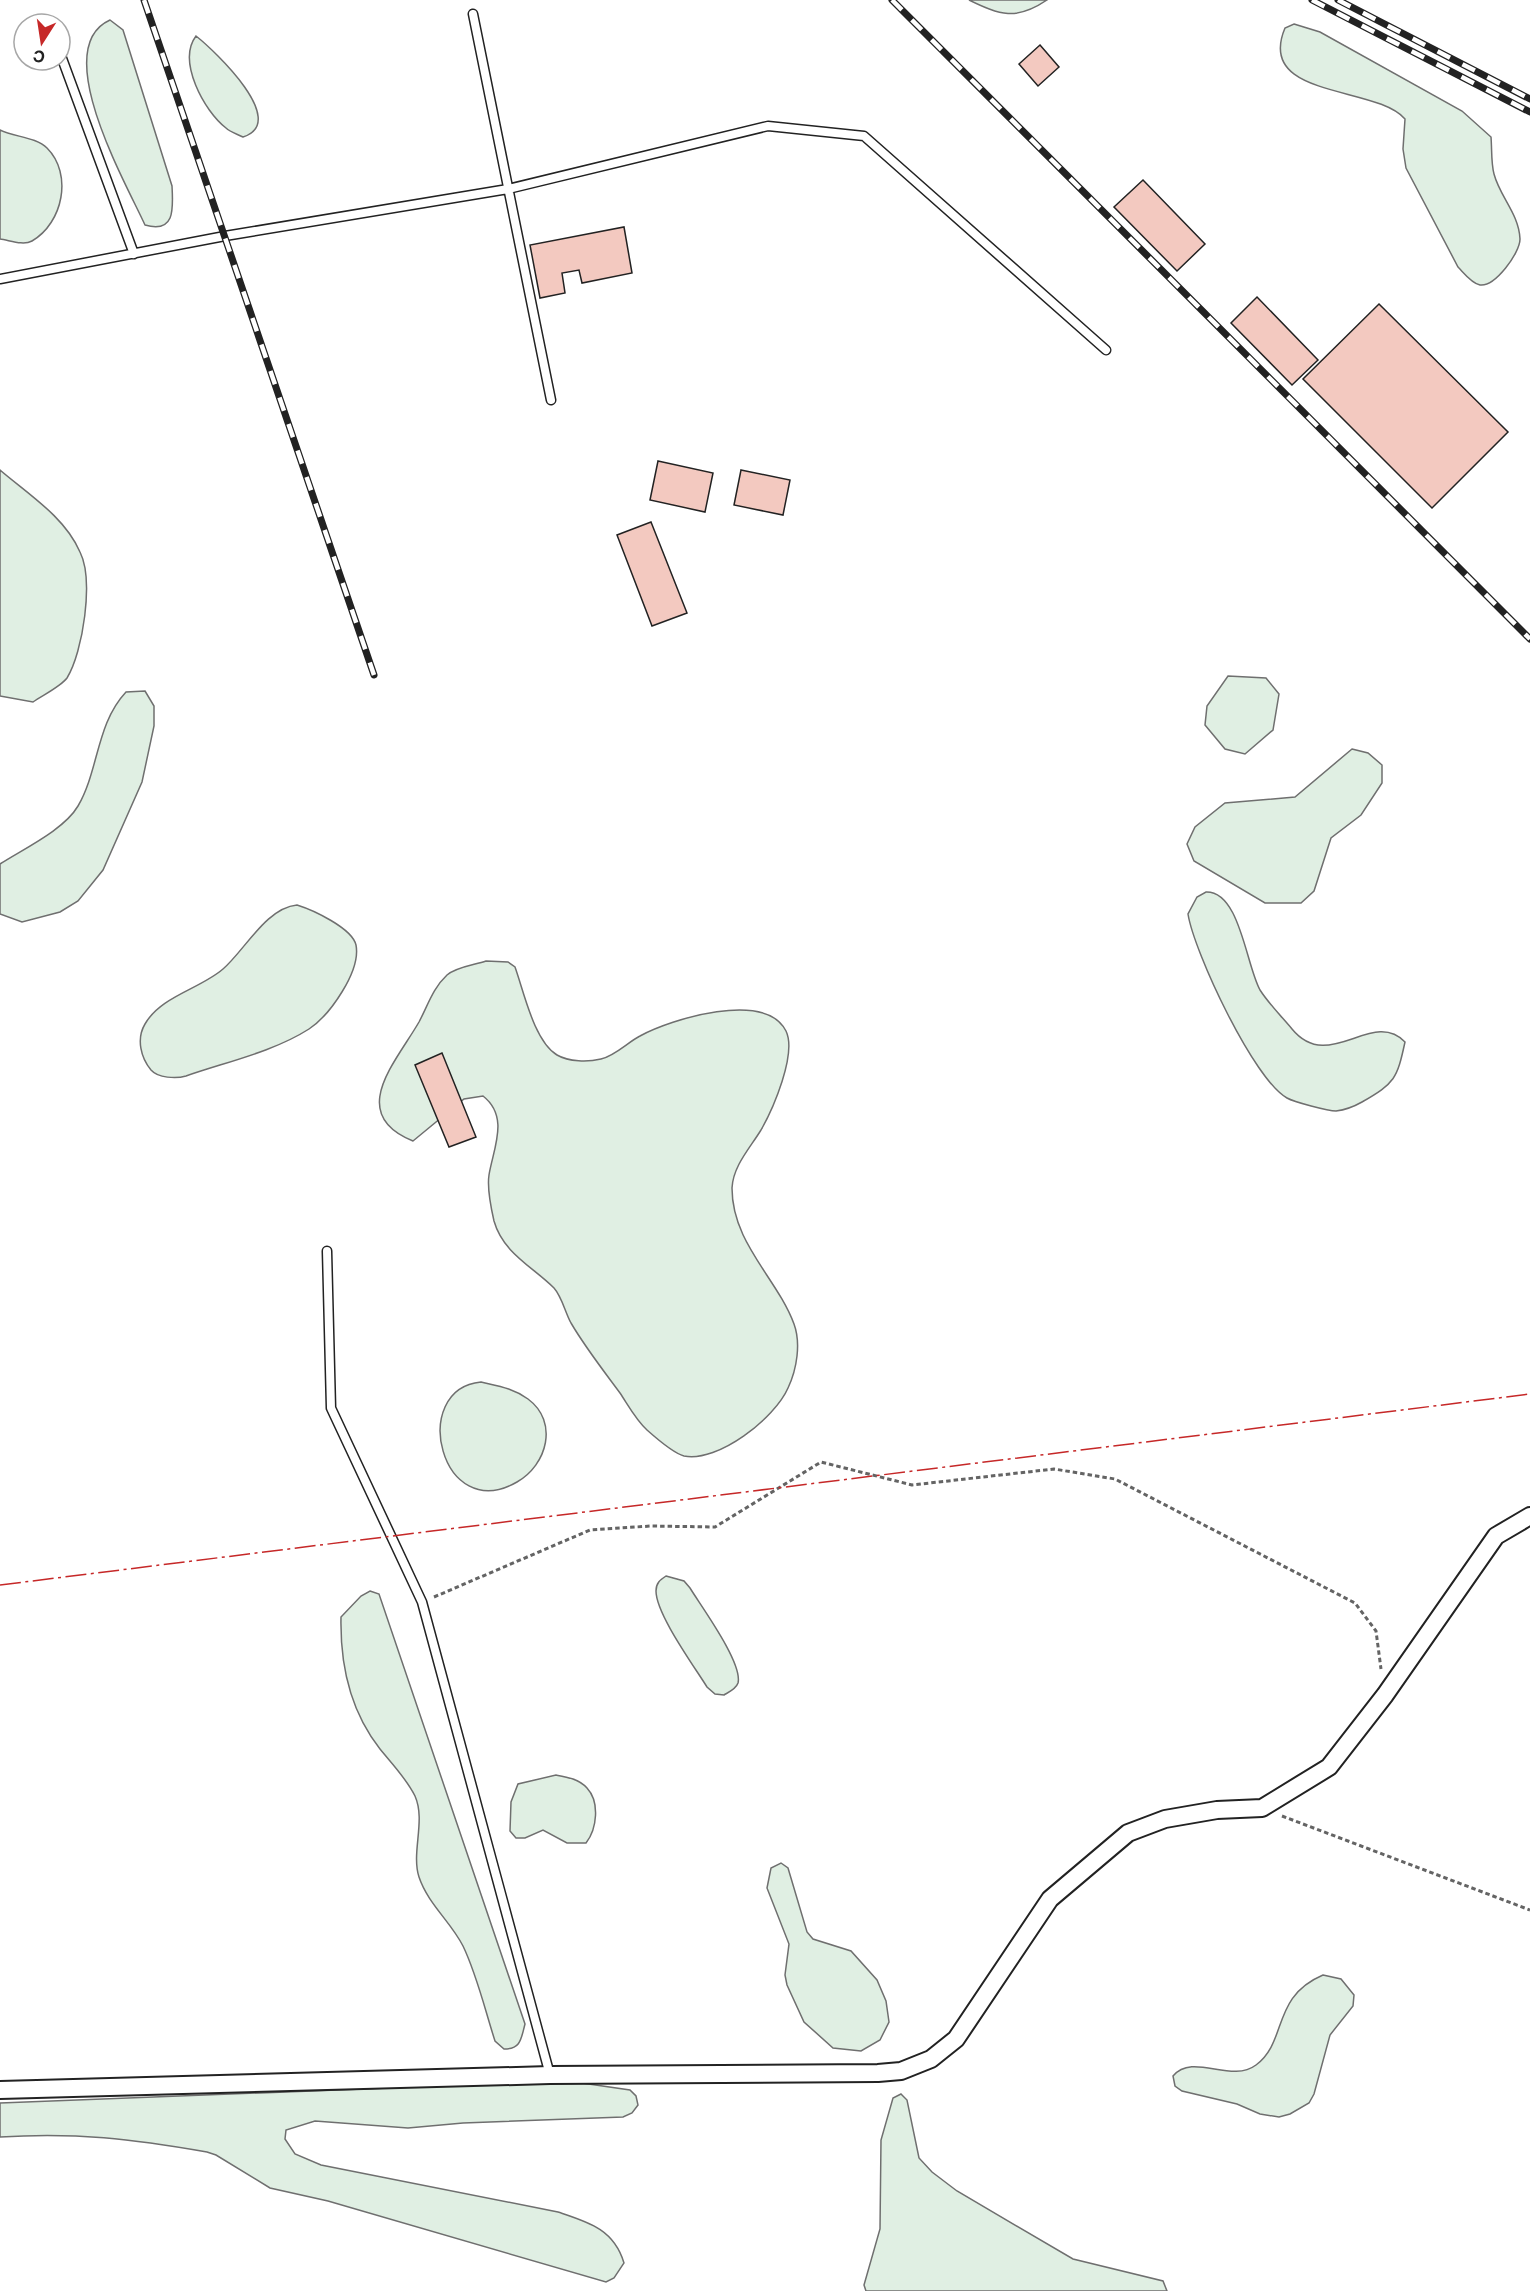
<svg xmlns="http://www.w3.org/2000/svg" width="1530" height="2291" viewBox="0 0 1530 2291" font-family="Inter,sans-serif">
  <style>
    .green { fill: #e0efe3; stroke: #6f6f6f; stroke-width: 1.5 }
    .building { fill: #f3c9c0; stroke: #222; stroke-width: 1.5 }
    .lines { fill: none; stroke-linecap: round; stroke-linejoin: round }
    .lane-casing { stroke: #222; stroke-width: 11 }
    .street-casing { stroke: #222; stroke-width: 20 }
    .path { stroke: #646464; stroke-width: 3; stroke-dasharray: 4.5 3; stroke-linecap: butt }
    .lane { stroke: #fff; stroke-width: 8 }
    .street { stroke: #fff; stroke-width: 16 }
    .rail-casing { stroke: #222; stroke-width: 7 }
    .rail { stroke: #fff; stroke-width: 4.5; stroke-dasharray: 14; stroke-linecap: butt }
    .power { stroke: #c62828; stroke-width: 1.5; stroke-dasharray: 21 4.5 3 4.5; stroke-linecap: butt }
  </style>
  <rect width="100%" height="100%" fill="#fff"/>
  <path class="green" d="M969,0h78c-31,21 -47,15 -78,0z
    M110,20l13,10 49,156c1,21 4,48 -27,39 -18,-40 -97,-177 -35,-205z
    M1294,24l26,8 142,79 29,26c1,12 0,26 3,37 6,23 25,40 26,65 0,14 -25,48 -40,46 -9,-2 -16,-12 -22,-18l-52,-99 -3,-19 2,-30c-29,-34 -150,-20 -120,-91z
    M196,36c19,15 94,86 47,101 -6,-3 -13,-5 -17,-9 -22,-17 -49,-67 -30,-92z
    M0,130c14,7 36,7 47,18 26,26 16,75 -15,93 -9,5 -23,-1 -32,-2z
    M0,470c28,24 65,47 80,82 14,28 3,100 -13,126 -7,9 -24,17 -34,24l-33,-6z
    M1228,676l38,2 13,16 -6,36 -28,24 -20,-5 -20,-24 2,-19z
    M145,691l9,15v20l-12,56 -39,88 -25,31 -18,11 -38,10 -22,-8v-50c23,-15 64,-34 78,-58 21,-36 18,-82 48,-114z
    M1352,749l16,4 14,12v18l-21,32 -30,23 -17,53 -13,12h-36l-71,-42 -7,-17 8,-17 30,-24 70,-6z
    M1206,892c34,-1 40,73 54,98 9,14 22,27 32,39 37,45 80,-21 113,13 -8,37 -10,41 -43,60 -7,4 -18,8 -26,9 -8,0 -42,-9 -49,-13 -33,-18 -93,-146 -99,-184l9,-17z
    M297,905c16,5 55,23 59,40 5,26 -26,70 -47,84 -36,23 -83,33 -123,47 -10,3 -28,2 -35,-6 -10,-12 -15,-31 -6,-46 16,-28 55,-35 78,-55 22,-19 43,-61 74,-64z
    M486,961l22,1 7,5c9,25 19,74 42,88 12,7 31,7 44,4 14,-3 27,-17 39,-23 31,-17 125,-46 146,-5 11,23 -13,78 -25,99 -11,18 -28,36 -29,58 0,55 45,90 62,136 7,19 3,45 -6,64 -13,30 -70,75 -104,68 -11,-3 -28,-18 -37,-26 -11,-10 -19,-25 -27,-37 -17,-23 -35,-46 -49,-70 -6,-11 -9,-26 -17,-35 -21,-21 -51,-35 -60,-67 -3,-13 -7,-33 -5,-46 4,-26 21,-58 -6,-79l-19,3 -51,42c-67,-27 -17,-79 6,-119 9,-17 14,-34 28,-47 9,-8 27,-10 39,-14z
    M481,1382c17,4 32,6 47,17 31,23 19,66 -11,83 -76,44 -109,-93 -36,-100z
    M666,1576l18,5 6,7c11,18 53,75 48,95 -2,6 -9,9 -14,12l-9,-1 -8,-7c-13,-21 -51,-73 -51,-96 0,-8 4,-11 10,-15z
    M370,1591l9,3 146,430c-4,15 -4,25 -21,25l-9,-8c-10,-31 -18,-66 -32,-95 -12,-24 -35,-42 -44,-69 -8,-25 7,-56 -4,-81 -9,-18 -22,-31 -35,-47 -30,-38 -40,-84 -39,-132l20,-21z
    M556,1775c11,2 23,4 31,13 13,14 10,41 -1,55h-19l-24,-13 -18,8h-9l-6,-7 1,-29 7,-18z
    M781,1863l7,5 19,64 6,7 38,12 26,29 9,21 3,21 -9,18 -19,11 -28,-3 -29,-26 -17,-37 -2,-10 4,-31 -22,-56 4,-20z
    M1323,1975l18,4 13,16 -1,11 -23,29 -16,59 -5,9 -19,11 -11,3 -19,-3 -23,-10 -55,-13 -7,-5 -2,-10c20,-24 58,8 83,-11 32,-24 15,-68 67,-90z
    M568,2081l62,9 6,6 2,9 -6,8 -9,4 -160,6 -55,5 -93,-7 -29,9 -1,9 10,15 26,11 237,47c30,10 56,17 66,51l-10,15 -8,4 -278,-81 -58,-13 -54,-33 -9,-3c-74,-13 -132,-20 -207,-15v-34z
    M901,2094l6,6 12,58 13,14 25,19 116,68 90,22 4,10h-301l-2,-6 16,-56 1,-89 12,-42z"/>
  <path class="building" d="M1040,45l19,22 -21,19 -19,-22z
    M1143,180l62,64 -28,27 -63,-64z
    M624,227l8,46 -50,10 -3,-13 -17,3 3,20 -25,5 -10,-53z
    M1257,297l61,63 -26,25 -61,-62z
    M1379,304l129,128 -76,76 -129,-129z
    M658,461l55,12 -8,39 -55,-12z
    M741,470l49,10 -7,35 -49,-10z
    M651,522l36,91 -35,13 -35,-91z
    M442,1053l34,84 -27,10 -34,-82z"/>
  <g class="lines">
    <g class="lane-casing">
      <path id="lane" d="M473,14l78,386
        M60,53l74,201
        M0,279l225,-43 283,-47 260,-63 96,10 242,214
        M327,1251l4,157 91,194 128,473"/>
    </g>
    <g class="street-casing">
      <path id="street" d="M0,2090l550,-15 328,-2 23,-2 30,-12 25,-20 94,-140 78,-66 37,-14 52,-9 45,-2 67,-41 56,-72 111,-159 34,-20"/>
    </g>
    <path class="path" d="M434,1597l156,-67 61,-4 64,1 106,-65 91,23 142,-16 61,10 240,124 21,28 5,38
      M1282,1816l248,94"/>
    <use href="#lane" class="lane"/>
    <use href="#street" class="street"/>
    <g class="rail-casing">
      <path id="rail" d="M144,0l230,675
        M892,0l638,639
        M1312,0l218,112
        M1338,0l192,99"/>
    </g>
    <use href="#rail" class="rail"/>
    <path class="power" d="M0,1585l1530,-191"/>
  </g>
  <g transform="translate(42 42) rotate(192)"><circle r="28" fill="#ffffff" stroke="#a7a7a7" stroke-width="1.5"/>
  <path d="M0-4.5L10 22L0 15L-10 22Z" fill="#c62828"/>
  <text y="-9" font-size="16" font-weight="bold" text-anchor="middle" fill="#222222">С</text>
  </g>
</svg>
